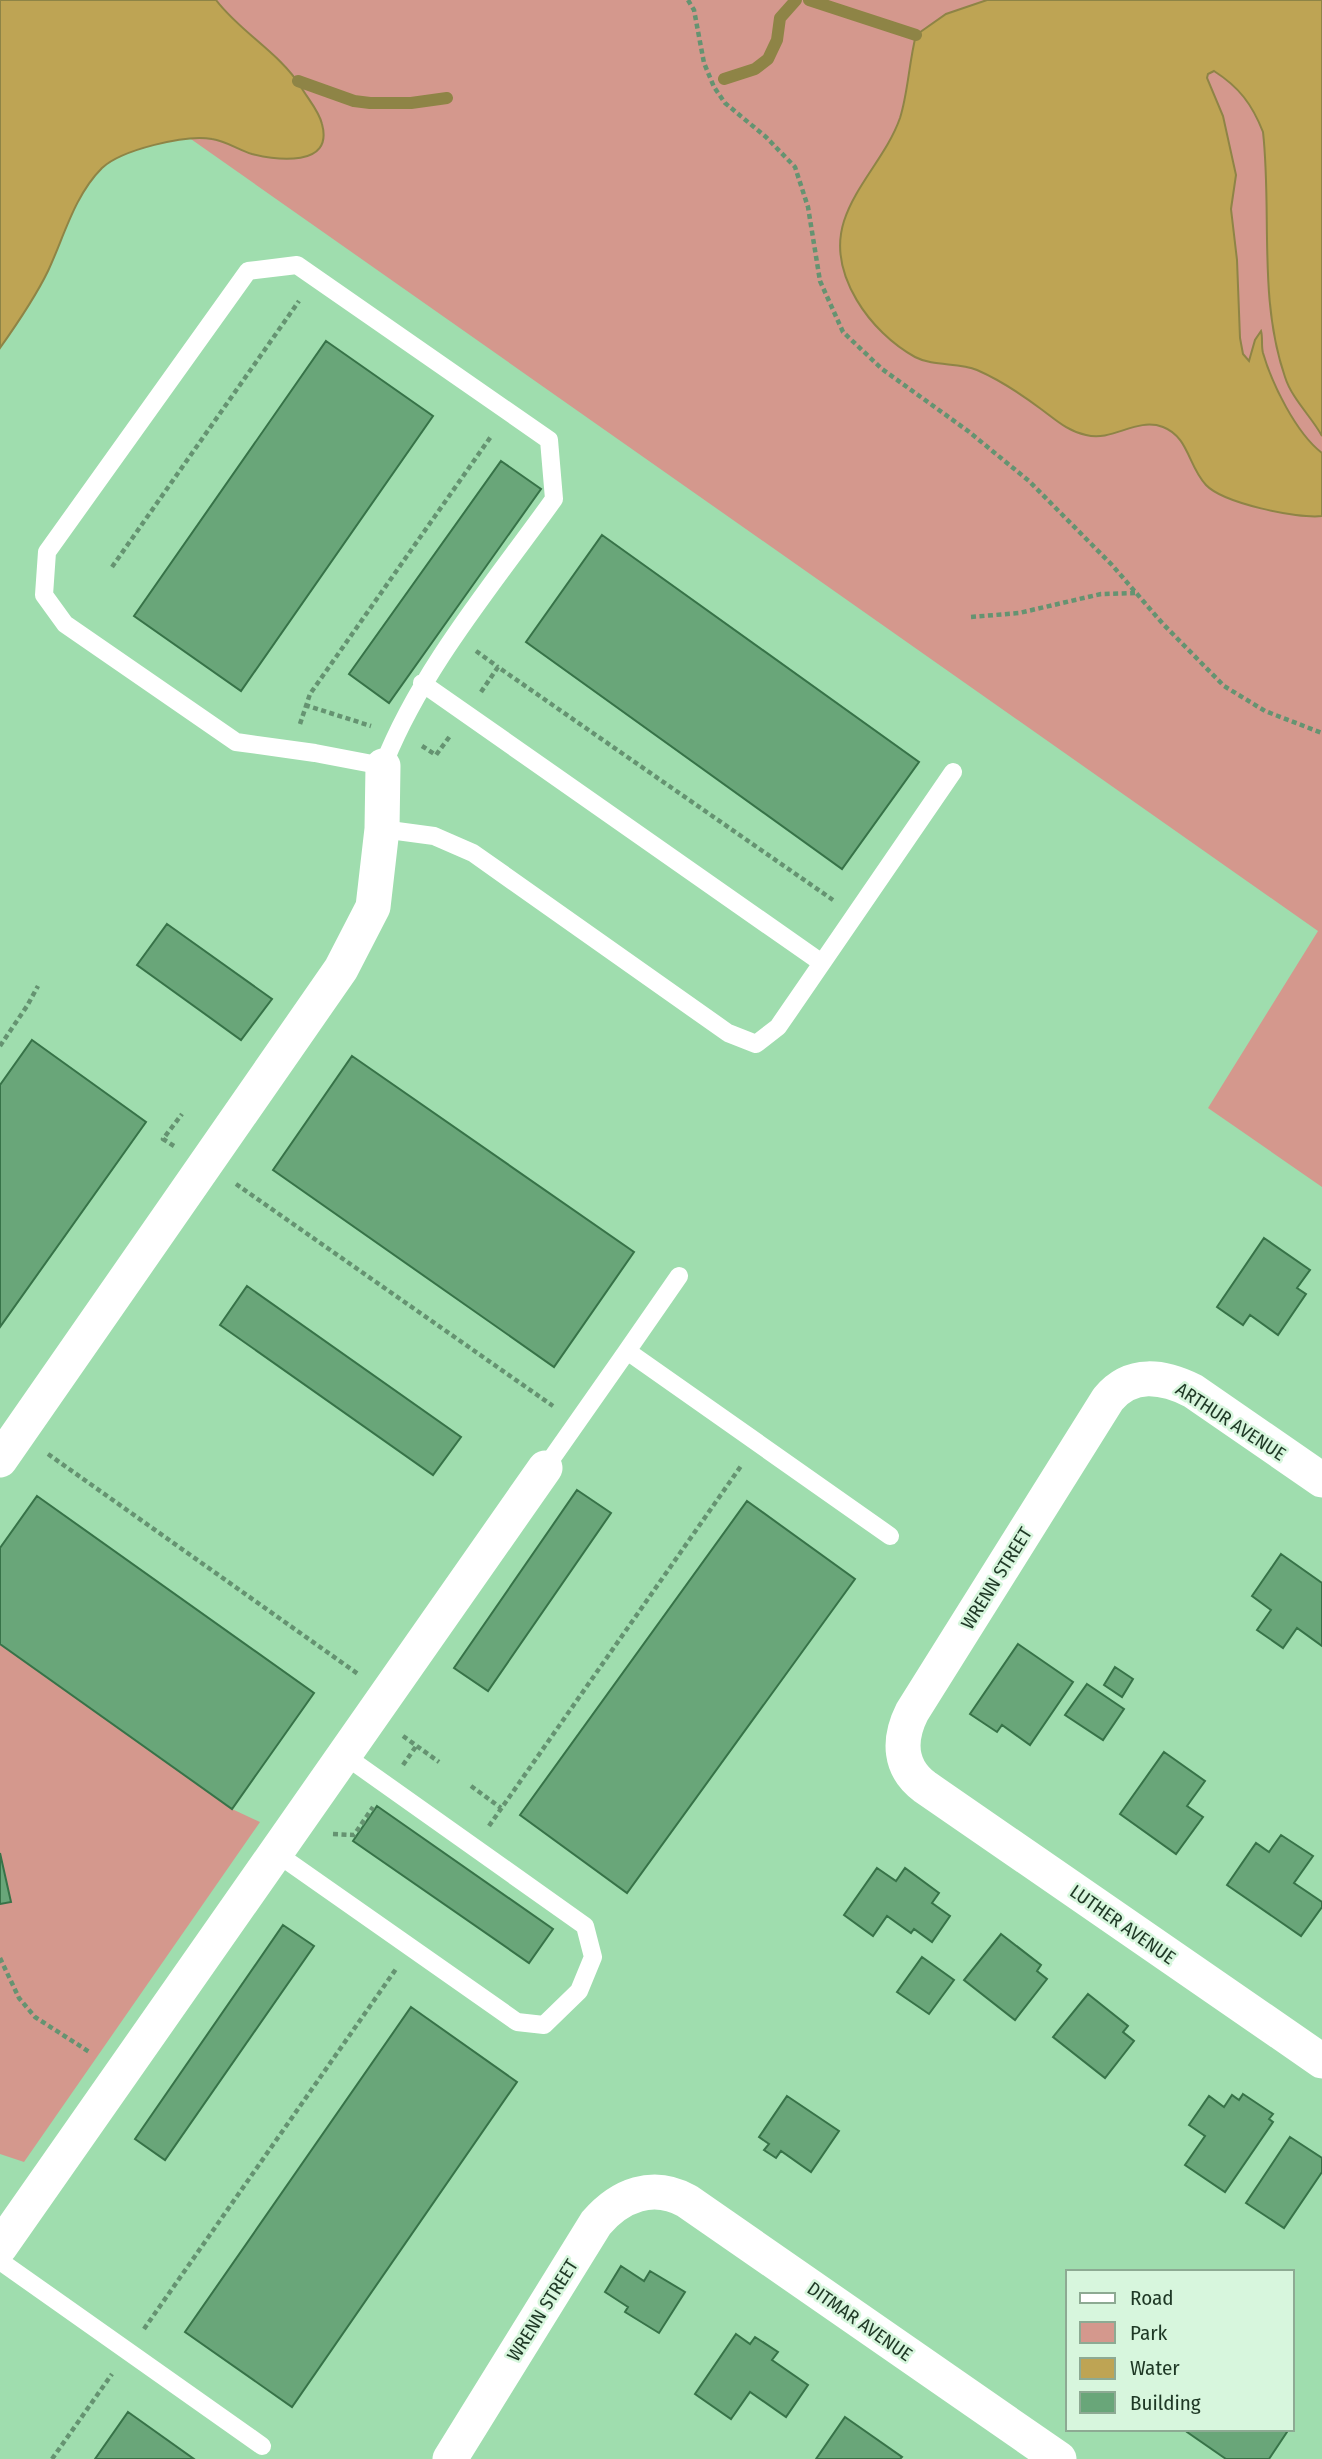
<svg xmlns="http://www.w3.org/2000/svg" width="1322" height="2459" viewBox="0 0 1322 2459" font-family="'Fira Sans Condensed',sans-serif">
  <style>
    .green { fill: #d4988d }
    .water { fill: #bea454; stroke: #8e8446; stroke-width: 2 }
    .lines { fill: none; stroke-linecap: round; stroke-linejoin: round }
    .stream { stroke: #8e8446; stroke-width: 12 }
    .building { fill: #69a679; stroke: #377348; stroke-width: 2 }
    .path { stroke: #659371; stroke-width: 4.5; stroke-dasharray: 5 3.5; stroke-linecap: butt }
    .lane { stroke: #fff; stroke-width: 18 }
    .street { stroke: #fff; stroke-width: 35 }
    .labels { text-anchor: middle; stroke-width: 5; stroke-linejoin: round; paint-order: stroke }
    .street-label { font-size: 19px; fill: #1e3825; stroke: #d7f6dd }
  </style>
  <rect width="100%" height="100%" fill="#9fddae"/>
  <path class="green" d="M0,0h1169l102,98 51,315v774l-114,-79 110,-177 -1318,-926z
    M0,1644l232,165 28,13 -236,340 -24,-8z"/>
  <path class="water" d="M0,0h216c24,32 64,53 85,87 7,12 18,24 21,37 12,44 -46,36 -70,30 -13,-4 -26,-13 -40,-15 -26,-5 -91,11 -110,29 -28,28 -38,69 -54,103 -13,27 -31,53 -48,77z
    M987,0h335v436c-11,-20 -30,-37 -37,-59 -27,-78 -13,-165 -22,-245 -11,-28 -24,-45 -49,-61l-6,3 -1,4 16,38 13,59 -5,34 6,51 3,78 3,16 6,7 6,-21 6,-9c2,7 0,14 2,22 9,31 33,80 59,100v63c-25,3 -99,-13 -116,-31 -18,-19 -17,-48 -43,-58 -27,-10 -50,15 -77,8 -19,-4 -31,-16 -45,-26 -20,-15 -41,-29 -64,-39 -19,-8 -43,-3 -62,-13 -44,-24 -88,-83 -71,-136 12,-37 43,-66 56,-103 8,-25 9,-56 16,-83l30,-21z"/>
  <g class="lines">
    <path class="stream" d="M809,0l107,35
      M724,79l31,-10 13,-10 9,-19 3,-22 16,-18
      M298,81l56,20 16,2h41l36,-5"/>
  </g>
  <path class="building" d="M326,341l107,75 -192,275 -107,-75z
    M501,461l40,28 -152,214 -40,-29z
    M602,535l317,227 -77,107 -316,-227z
    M167,924l105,75 -31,41 -104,-75z
    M32,1040l114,82 -146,205v-242z
    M352,1056l282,196 -80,115 -281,-197z
    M1264,1238l46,32 -13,18 9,6 -28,41 -28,-20 -7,10 -26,-18z
    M247,1286l214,151 -28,38 -213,-150z
    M577,1490l34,23 -123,178 -34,-23z
    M37,1496l277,197 -82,116 -232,-165v-96z
    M747,1501l108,78 -228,314 -107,-78z
    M1281,1554l41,29v63l-25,-18 -14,20 -26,-18 14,-20 -19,-14z
    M1018,1644l55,38 -43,63 -28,-20 -5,7 -27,-18z
    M1115,1667l18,12 -11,18 -18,-12z
    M1087,1684l37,25 -21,31 -38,-25z
    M1164,1752l41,29 -18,25 16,11 -27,37 -56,-40z
    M377,1806l176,123 -24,34 -176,-122z
    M1281,1835l32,21 -19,27 28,19v5l-21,29 -74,-51 29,-42 13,9z
    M0,1853l11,49 -11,2z
    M877,1868l19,13 9,-13 34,25 -7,10 18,13 -18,26 -18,-13 -3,4 -24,-17 -14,20 -29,-21z
    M283,1925l31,21 -149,214 -30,-21z
    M1001,1934l40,31 -4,6 10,8 -32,41 -51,-40z
    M922,1957l32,23 -25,34 -32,-22z
    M1088,1994l40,32 -5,6 11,9 -29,37 -52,-41z
    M411,2007l106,75 -225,325 -107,-75z
    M1243,2094l30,20 -4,5 4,3 -48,70 -40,-27 20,-29 -16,-11 20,-29 15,11 8,-12 7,5z
    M787,2096l52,35 -28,41 -30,-21 -5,7 -12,-8 5,-6 -10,-7z
    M1290,2137l32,21v14l-38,56 -38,-25z
    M621,2266l23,15 6,-10 35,21 -26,41 -34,-21 3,-5 -23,-15z
    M736,2334l14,10 5,-7 23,15 -6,8 36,25 -22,32 -36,-25 -19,27 -36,-25z
    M128,2412l66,47h-99z
    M845,2417l57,40 -2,2h-84z
    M1189,2429h94l4,3 -18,27h-43l-39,-27z"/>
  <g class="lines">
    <path class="path" d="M688,0l6,10 10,53 10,24 11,16 41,34 29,30 13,40 12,74 23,51 39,37 86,62 61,50 83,84 51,59 61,62 41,25 57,22
      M112,567l187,-266
      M971,617l48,-4 82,-19 34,-1
      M476,651l22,16
      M481,692l17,-25 335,233
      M305,705l66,21
      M300,724l10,-30 182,-259
      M422,746l14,9 14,-19
      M0,1046l27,-40 11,-20
      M174,1146l-11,-7 19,-25
      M236,1184l317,222
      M48,1454l310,220
      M403,1736l36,26
      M403,1765l14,-20
      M471,1786l30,22
      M489,1826l252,-360
      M333,1834l21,1 19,-28
      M0,1958l19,40 16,19 56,36
      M144,2329l252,-360
      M52,2459l60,-85"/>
    <path class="lane" d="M297,265l252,175 5,59c-60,84 -133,170 -171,267l-68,-13 -79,-11 -171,-118 -21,-29 3,-43 201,-281z
      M382,829l52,7 39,17 255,180 28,11 22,-17 44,-64 -400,-280
      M822,963l131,-191
      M627,1351l52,-75
      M545,1468l82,-117 263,185
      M276,1853l241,169 27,3 35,-34 14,-34 -8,-31 -241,-171
      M0,2261l262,185"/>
    <path class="street" d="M0,1460l341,-491 32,-62 9,-78 1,-63
      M1322,1480l-129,-89c-30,-15 -62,-20 -85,8l-196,313c-14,28 -13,56 13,75l397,274
      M0,2247l545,-779
      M450,2459l146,-236c24,-28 57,-41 91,-22l372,258"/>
  </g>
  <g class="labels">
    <g class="street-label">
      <text transform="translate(1231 1421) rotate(33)" y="7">ARTHUR AVENUE</text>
      <text transform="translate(996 1578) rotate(-58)" y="7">WRENN STREET</text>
      <text transform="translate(1123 1924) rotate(35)" y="7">LUTHER AVENUE</text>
      <text transform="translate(542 2310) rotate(-58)" y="7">WRENN STREET</text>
      <text transform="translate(860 2321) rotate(35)" y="7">DITMAR AVENUE</text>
    </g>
  </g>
  <rect x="1066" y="2270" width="228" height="161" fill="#d7f6dd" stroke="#8daa93" stroke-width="2"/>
  <rect x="1080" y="2293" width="35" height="10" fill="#ffffff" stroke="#8daa93" stroke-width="2"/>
  <text x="1130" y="2305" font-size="21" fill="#1e3825">Road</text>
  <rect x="1080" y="2322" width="35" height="21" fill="#d4988d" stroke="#8daa93" stroke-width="2"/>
  <text x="1130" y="2340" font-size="21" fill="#1e3825">Park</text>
  <rect x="1080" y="2358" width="35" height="21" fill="#bea454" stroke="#8daa93" stroke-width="2"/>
  <text x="1130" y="2375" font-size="21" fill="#1e3825">Water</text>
  <rect x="1080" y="2392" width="35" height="21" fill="#69a679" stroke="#8daa93" stroke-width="2"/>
  <text x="1130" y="2410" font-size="21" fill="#1e3825">Building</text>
</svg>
